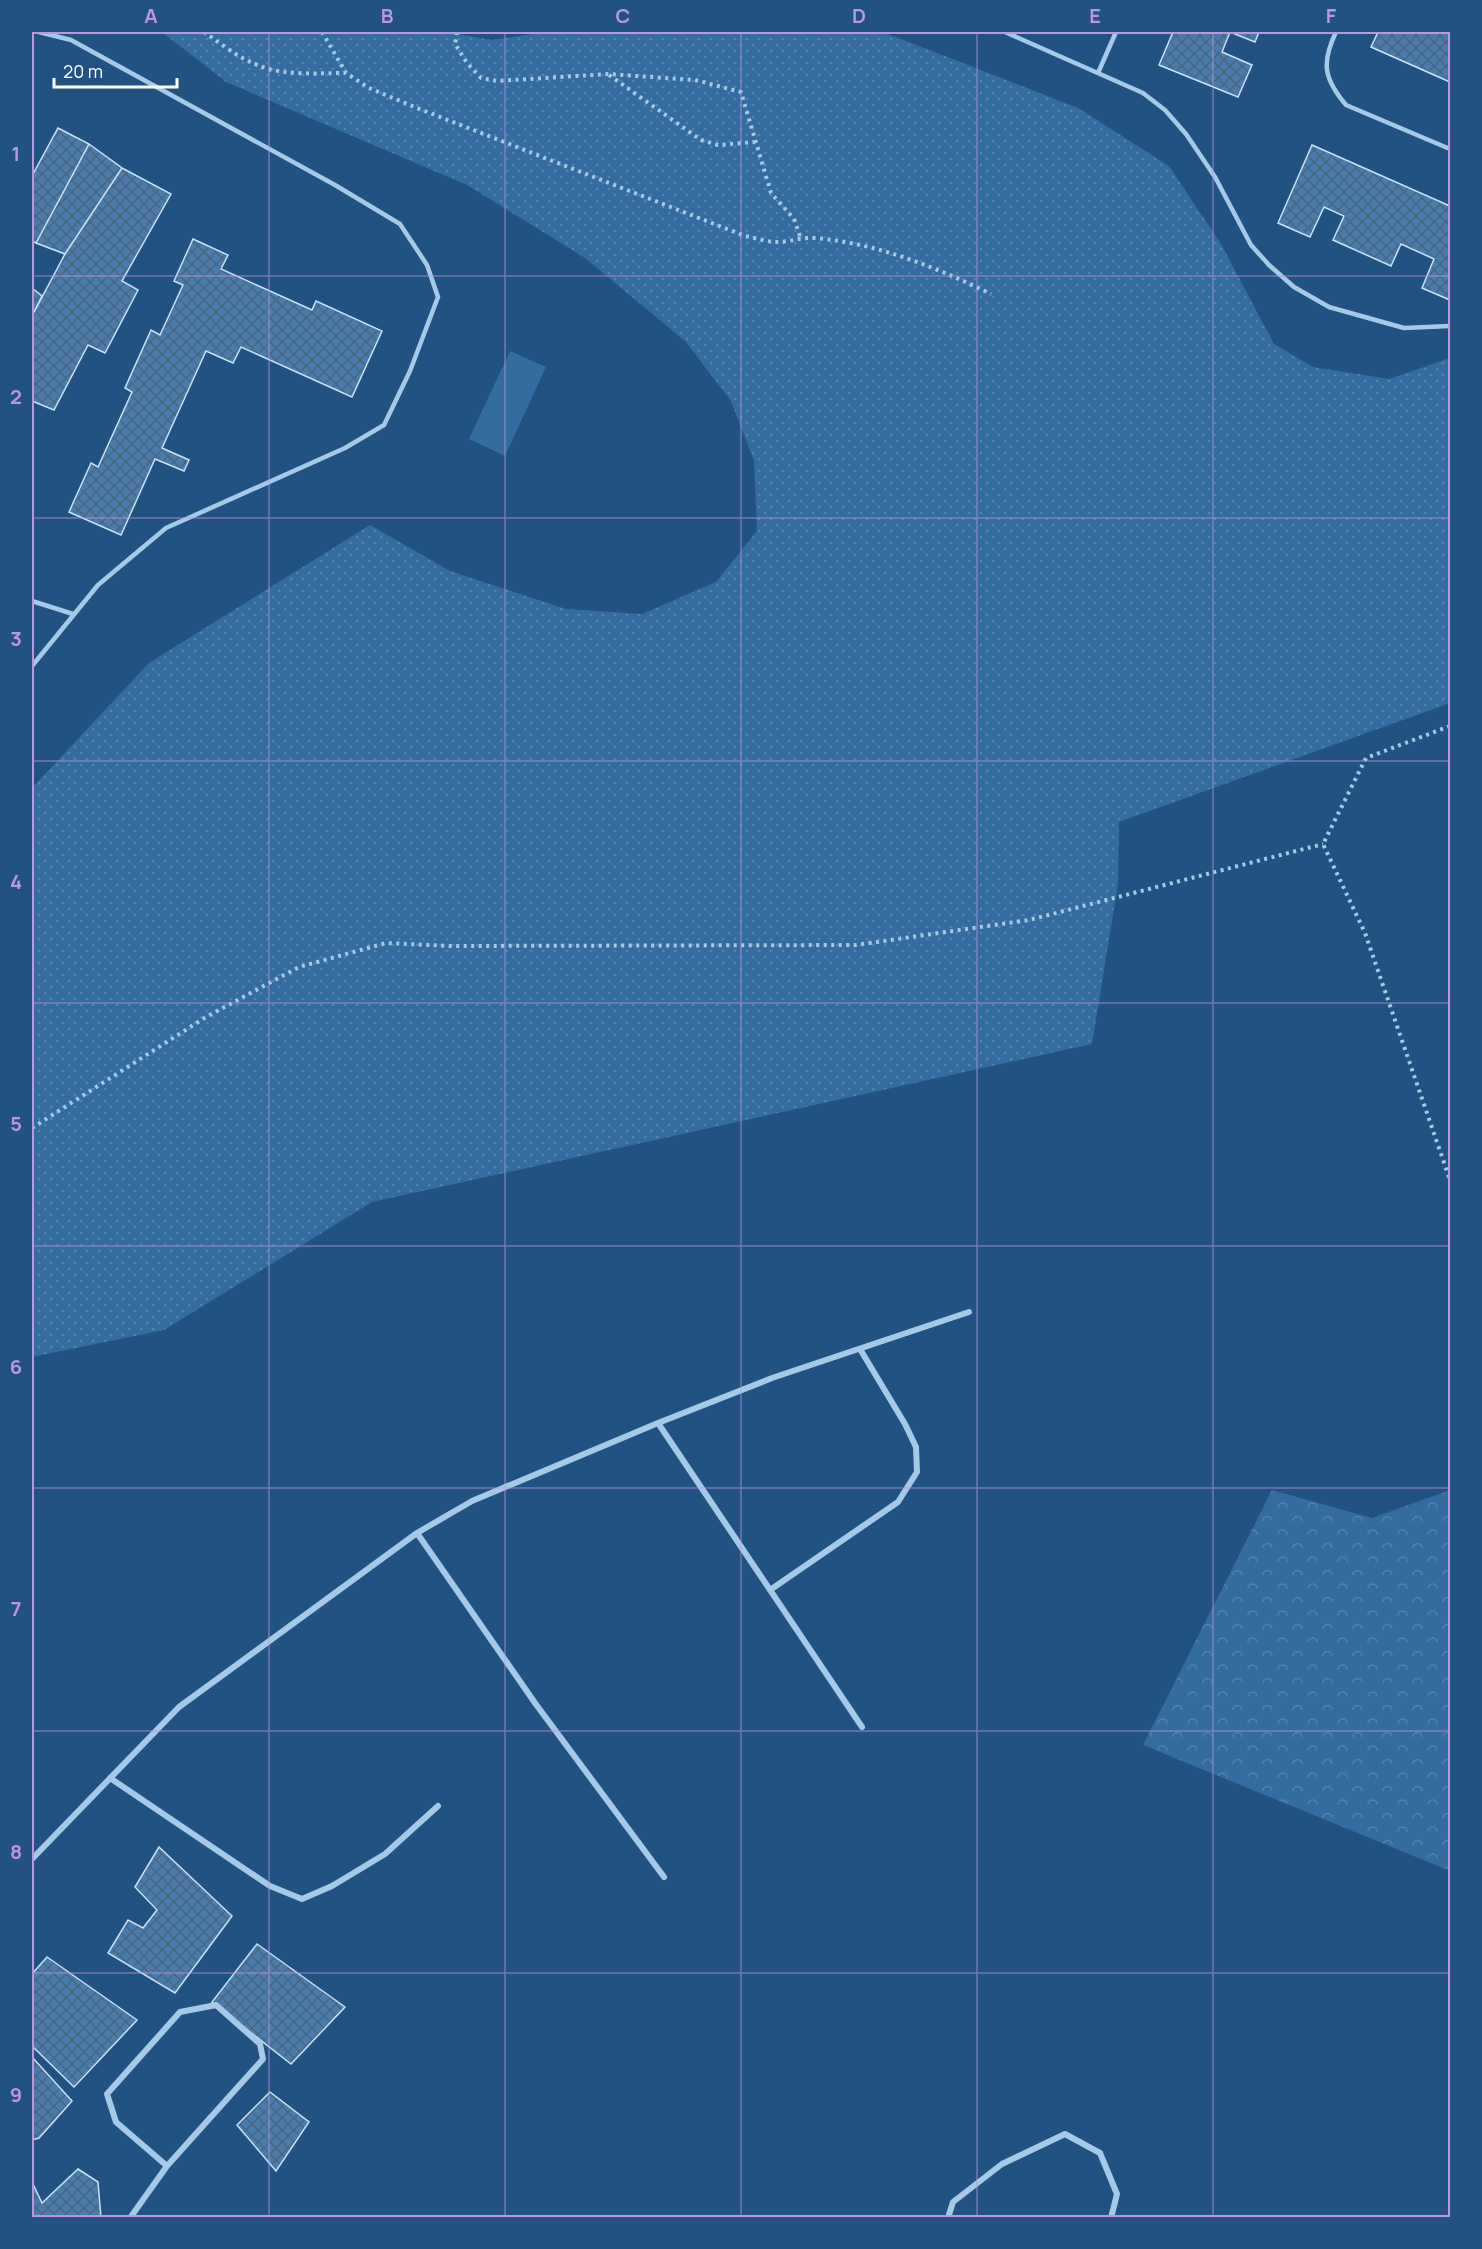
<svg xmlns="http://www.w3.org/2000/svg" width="1482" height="2249" viewBox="0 0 1482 2249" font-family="Manrope,sans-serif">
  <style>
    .green { fill: #356c9f }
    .forest { fill: url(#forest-crowns) }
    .park { fill: url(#park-dots) }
    .building { fill: url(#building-cross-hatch); stroke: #cbe2f6; stroke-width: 1.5 }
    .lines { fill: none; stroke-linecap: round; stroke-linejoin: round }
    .path { stroke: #a7c9e8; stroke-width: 4; stroke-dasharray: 3 4.5; stroke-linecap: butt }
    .service { stroke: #a7c9e8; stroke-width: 4.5 }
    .minor { stroke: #a7c9e8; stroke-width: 6 }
    .grid { fill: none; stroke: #bd96df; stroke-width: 1.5; stroke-opacity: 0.55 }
    .neatline { fill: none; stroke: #bd96df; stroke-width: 2 }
    .grid-label { font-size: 20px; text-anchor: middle; font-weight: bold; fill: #bd96df }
  </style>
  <defs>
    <pattern id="forest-crowns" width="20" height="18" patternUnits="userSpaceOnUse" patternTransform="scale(1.5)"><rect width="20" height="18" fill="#356c9f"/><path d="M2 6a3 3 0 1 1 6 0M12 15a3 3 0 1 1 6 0" fill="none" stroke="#5382ad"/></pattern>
    <pattern id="park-dots" width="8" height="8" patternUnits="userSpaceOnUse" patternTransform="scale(1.5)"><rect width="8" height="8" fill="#356c9f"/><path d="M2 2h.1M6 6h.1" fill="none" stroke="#5382ad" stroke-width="1.8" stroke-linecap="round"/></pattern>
    <pattern id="building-cross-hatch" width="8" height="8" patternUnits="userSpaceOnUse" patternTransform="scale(1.5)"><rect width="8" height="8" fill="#497caa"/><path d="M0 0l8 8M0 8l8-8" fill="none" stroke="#4a6680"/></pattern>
  </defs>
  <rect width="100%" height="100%" fill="#215281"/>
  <path class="green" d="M510,351l36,16 -41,89 -36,-17z"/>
  <path class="forest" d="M1272,1490l100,28 78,-28v381l-307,-126z"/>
  <path class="park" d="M162,32h284l46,8 54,-8h337l195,76 91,58 52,78 53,100 39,23 76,12 61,-21v345l-331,119 -1,62 -26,160 -720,158 -208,128 -132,27v-569l117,-125 221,-138 80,46 116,38 76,5 74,-32 41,-51 -3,-70 -23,-60 -45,-59 -101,-84 -118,-73 -241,-103z"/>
  <path class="building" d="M1173,32h57l-8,20 30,13 -14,32 -79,-32z
    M1230,32h29l-4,10z
    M1378,32h72v50l-79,-35z
    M58,128l31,16 -53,99 -4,-2v-65z
    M89,144l33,24 -57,86 -29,-11z
    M1312,145l138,61v94l-28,-12 12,-29 -33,-15 -10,22 -58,-26 11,-24 -20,-9 -14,30 -32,-14z
    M122,168l49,26 -49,87 16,9 -33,63 -17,-8 -34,65 -22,-9v-85l33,-62z
    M193,239l35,16 -7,14 91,41 4,-9 66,30 -30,66 -111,-50 -8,16 -27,-12 -44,97 27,12 -5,11 -29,-12 -34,76 -52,-23 22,-49 7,4 34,-75 -7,-4 26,-58 9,5 23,-50 -9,-4z
    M32,288l10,8 -10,20z
    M159,1847l73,69 -57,77 -67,-40 20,-33 15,8 14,-18 -22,-23z
    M257,1944l88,63 -54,57 -79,-62z
    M47,1957l90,63 -63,67 -42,-41v-72z
    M32,2057l40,44 -33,37 -7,2z
    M270,2092l39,30 -33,49 -39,-46z
    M78,2169l20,13 3,36h-69v-36l10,21z"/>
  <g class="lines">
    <path class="path" d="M204,32c17,12 36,27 56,34 24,10 60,7 85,7
      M322,32l24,41 23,15 48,20 328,128c11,2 22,6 32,6 13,0 25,-5 37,-4 63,5 121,29 177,56
      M457,32l-2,12 12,19 14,15 16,3 111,-7 87,6 46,12 30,101 23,26 7,20
      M609,75l92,65 17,5 38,-3
      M1450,726l-84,32 -43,86 42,89 85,247
      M32,1128l174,-111 93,-50 87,-24 65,3 405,-1 173,-25 294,-76"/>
    <path class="service" d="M1005,32l138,61 22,17 21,24 29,43 36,68 18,20 25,22 35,20 75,21 46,-2
      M1336,32c-15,31 -12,47 10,73l104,44
      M1098,73l18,-41
      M32,601l41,13
      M32,666l66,-81 68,-57 179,-80 39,-23 26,-54 28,-74 -11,-32 -27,-41 -65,-39 -264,-145 -32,-8"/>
    <path class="minor" d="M658,1423l204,304
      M417,1533l118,170 129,174
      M770,1590l128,-88 19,-30 -1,-25 -11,-23 -45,-75
      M110,1778l160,108 32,13 30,-13 53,-32 53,-48
      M32,1859l147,-152 238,-174 55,-32 186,-78 114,-45 197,-66
      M130,2218l37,-52 96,-107 -3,-15 -44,-39 -36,7 -73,82 9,28 51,44
      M948,2218l5,-16 49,-38 63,-30 35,19 17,41 -6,24"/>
  </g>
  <path class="grid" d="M269,32v2186M505,32v2186M741,32v2186M977,32v2186M1213,32v2186M32,276h1418M32,518h1418M32,761h1418M32,1003h1418M32,1246h1418M32,1488h1418M32,1731h1418M32,1973h1418"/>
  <rect width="1482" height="2249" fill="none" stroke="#215281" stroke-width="66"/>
  <path d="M54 78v9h123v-9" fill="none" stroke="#ffffff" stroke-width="3"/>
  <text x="63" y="78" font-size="18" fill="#ffffff" stroke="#215281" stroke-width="4.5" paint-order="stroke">20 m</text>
  <rect x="33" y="33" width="1416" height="2183" class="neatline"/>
  <g class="grid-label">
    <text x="151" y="23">A</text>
    <text x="387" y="23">B</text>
    <text x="623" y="23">C</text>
    <text x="859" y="23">D</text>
    <text x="1095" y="23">E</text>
    <text x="1331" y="23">F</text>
    <text x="16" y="161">1</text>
    <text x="16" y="404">2</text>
    <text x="16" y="646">3</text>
    <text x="16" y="889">4</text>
    <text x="16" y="1131">5</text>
    <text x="16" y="1374">6</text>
    <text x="16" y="1616">7</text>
    <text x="16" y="1859">8</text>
    <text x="16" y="2102">9</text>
  </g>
</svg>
